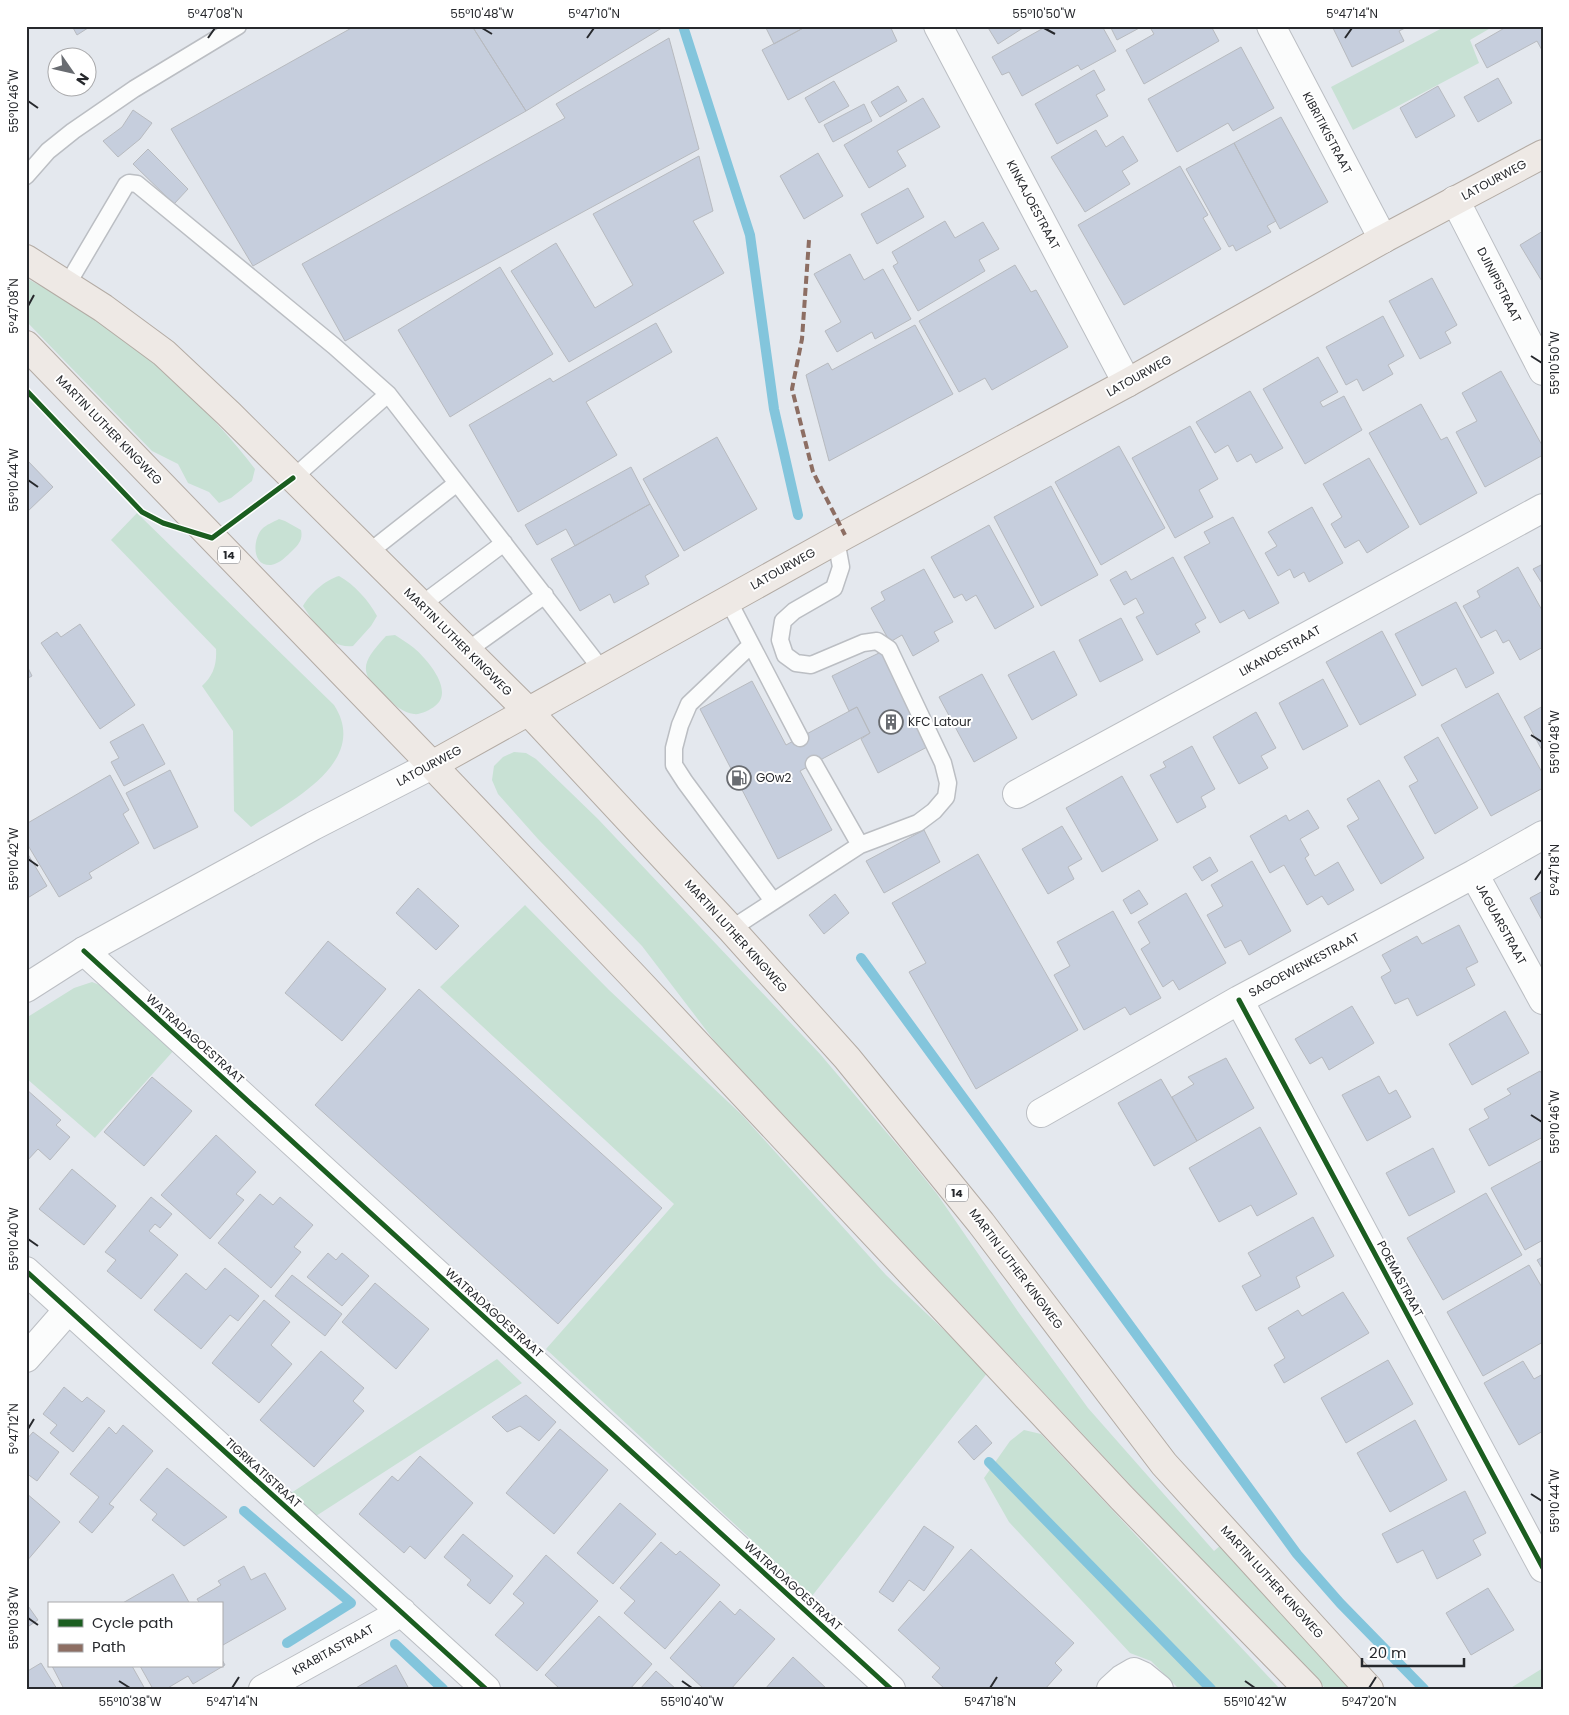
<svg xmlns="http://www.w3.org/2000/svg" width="1569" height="1715" viewBox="0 0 1569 1715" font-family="Poppins,sans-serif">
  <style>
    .green { fill: #c8e1d4 }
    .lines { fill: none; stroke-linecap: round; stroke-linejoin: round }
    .stream { stroke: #83c5dc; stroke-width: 10 }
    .building { fill: #c6cedd; stroke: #b7babf }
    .lane-casing { stroke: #bbbec3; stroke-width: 19 }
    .street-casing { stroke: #bbbec3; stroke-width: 30 }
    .secondary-casing { stroke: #bbbec3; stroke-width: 30 }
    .primary-casing { stroke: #b3aba4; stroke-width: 30 }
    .lane { stroke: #fbfcfc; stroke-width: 16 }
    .street { stroke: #fbfcfc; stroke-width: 28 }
    .secondary { stroke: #fbfcfc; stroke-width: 28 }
    .primary { stroke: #eee9e5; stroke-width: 28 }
    .quiet { stroke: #8d6e63; stroke-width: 4; stroke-dasharray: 8 4; stroke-linecap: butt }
    .cycleway-casing { stroke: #fff; stroke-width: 8 }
    .cycleway { stroke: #1b5e20; stroke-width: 5 }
    .ticks { fill: none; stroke: #27292d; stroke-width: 2 }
    .labels { text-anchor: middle; stroke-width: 4; stroke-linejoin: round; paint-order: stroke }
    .shield { fill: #fff; stroke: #68696c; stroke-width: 1 }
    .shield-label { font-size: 11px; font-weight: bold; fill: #27292d }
    .street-label { font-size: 12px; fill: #27292d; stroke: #fff }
    .poi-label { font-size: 12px; fill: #27292d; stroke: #fff; text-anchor: start }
    .neatline { fill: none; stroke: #27292d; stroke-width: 2 }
    .ticks-label { font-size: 12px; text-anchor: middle; fill: #27292d }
  </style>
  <rect width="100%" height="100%" fill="#e4e8ee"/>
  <path class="green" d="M1446,26h48l-24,14 9,23 -126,67 -22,-43z
    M26,278c22,12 45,24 66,38 60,40 120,96 163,153l-3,12 -21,17 -12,5 -10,-11 -21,-9 -10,-19 -26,-13 -126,-130z
    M137,513l197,192c37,57 -45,97 -83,122l-17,-16 -1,-80 -31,-45c11,-10 15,-21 14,-37l-105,-109z
    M279,519l6,2 16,9c2,9 -2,14 -8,20 -6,6 -14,14 -22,15 -20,1 -18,-26 -9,-36 4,-4 11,-7 17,-10z
    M339,576c15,8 30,25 38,40l-6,10 -18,20c-24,3 -38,-22 -50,-40 7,-12 22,-26 36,-30z
    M395,635c6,4 13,8 19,13 13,11 41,43 21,58 -5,4 -15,9 -21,8 -11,-1 -19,-9 -27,-16 -30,-25 -26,-35 -1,-62z
    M514,752l12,1 10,6 62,60 222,235 84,99 33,41 82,119 69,95 126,143 7,-6 135,144h-30l-159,-165 -451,-481 -74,-97 -104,-107 -40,-45 -6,-14 2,-14 9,-9z
    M525,905l84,85 133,125 144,160 102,97 -176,224 -266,-247 128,-145 -234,-217z
    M92,982l13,5 70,62 -80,89 -69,-60v-60l48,-30z
    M497,1359l25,24 -206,133 -25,-23z
    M1024,1430l17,4 239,255h-101l-28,-28 -21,-8 -121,-131 -25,-44 26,-37z
    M1543,1668v21h-34z"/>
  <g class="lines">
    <path class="stream" d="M683,26l67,209 24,174 24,106
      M861,958l436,596 43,49 84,86
      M989,1462l222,227
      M244,1511l107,92 -64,40
      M395,1644l48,45"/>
  </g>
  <path class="building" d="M72,26h19l-14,9z
    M355,26h117l54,85 -273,155 -82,-137z
    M472,26h193l-139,85z
    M765,26h42l-33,18z
    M807,26h83l7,15 -109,59 -26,-50z
    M987,26h39l-28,18z
    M1047,26h55l14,25 -35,19 -3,-5 -56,31 -13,-24 -7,3 -10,-18z
    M1110,26h33l-26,14z
    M1156,26h55l8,15 -75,43 -18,-34 28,-16 -3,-5z
    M1332,26h77l-10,5 5,10 -52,26z
    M1508,26h35v26l-6,-11 -50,27 -12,-23z
    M669,38l30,111 -354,192 -43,-77 263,-146 -9,-14z
    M1241,47l33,61 -41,23 -5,-8 -51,29 -29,-53z
    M1094,70l11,20 -9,5 12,21 -51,28 -22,-40z
    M1498,78l14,25 -34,19 -14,-25z
    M834,81l15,25 -30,17 -14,-25z
    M898,86l9,15 -27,16 -9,-15z
    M1438,86l17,30 -39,22 -16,-30z
    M923,98l17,29 -43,24 9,15 -37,22 -25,-43z
    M864,104l8,17 -39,21 -9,-17z
    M133,110l19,13 -12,16 -22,18 -15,-16 19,-14z
    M1281,117l47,85 -48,27 -46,-86z
    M1096,130l10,17 17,-11 15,25 -16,10 8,13 -45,28 -34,-55z
    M1234,143l42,78 -9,5 4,6 -35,19 -3,-6 -4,2 -43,-78z
    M148,149l40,40 -14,15 -41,-40z
    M818,153l25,43 -39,23 -24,-43z
    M699,156l14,55 -20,10 31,52 -155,89 -58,-91 45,-28 39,65 38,-23 -40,-71z
    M1180,166l28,49 -5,3 18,31 -97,56 -46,-80z
    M908,188l16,29 -47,27 -16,-30z
    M945,221l10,17 28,-16 16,27 -20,11 6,11 -67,40 -25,-45 5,-3 -6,-11z
    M1543,231v52l-23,-38z
    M850,254l14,26 19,-11 28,50 -36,20 -3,-7 -35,20 -12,-21 16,-9 -27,-48z
    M1015,265l16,27 5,-2 32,57 -76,43 -7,-12 -26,14 -40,-71z
    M500,267l53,87 -103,63 -52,-87z
    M1432,278l25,47 -12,7 6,11 -31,16 -31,-58z
    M1383,316l21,40 -16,9 5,9 -30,17 -6,-12 -11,6 -20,-38z
    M656,323l16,29 -86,50 31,53 -99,57 -49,-87 81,-47 3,4z
    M915,325l38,69 -124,67 -23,-86 22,-12 4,7z
    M1318,357l20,35 -18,10 3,5 21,-11 18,34 -57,34 -42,-75z
    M1501,371l42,76v8l-58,32 -29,-55 21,-11 -15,-28z
    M1250,391l33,57 -27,15 -5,-9 -14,8 -9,-17 -13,8 -19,-31z
    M1421,404l20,36 6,-3 30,56 -57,32 -51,-92z
    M1190,426l28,53 -19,11 14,27 -38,21 -43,-80z
    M717,437l40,72 -73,42 -41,-72z
    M1119,446l46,82 -64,37 -46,-83z
    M1369,458l40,69 -42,26 -8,-13 -14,8 -14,-24 11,-7 -19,-33z
    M26,459l27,28 -27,26z
    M631,467l19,37 -75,42 -9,-17 -29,16 -12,-20z
    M1051,486l47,89 -57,31 -47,-89z
    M650,504l29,52 -34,20 4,8 -35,19 -4,-9 -30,17 -29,-52z
    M1312,507l31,56 -34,19 -5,-10 -10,6 -4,-9 -12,7 -13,-23 12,-7 -9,-14z
    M1233,517l46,86 -30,16 -5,-9 -24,13 -36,-66 26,-14 -6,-11z
    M989,525l45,82 -39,22 -19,-34 -10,6 -4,-7 -8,4 -23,-41z
    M1173,557l33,61 -11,6 5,8 -43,23 -21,-38 8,-4 -8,-15 -12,7 -14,-25 16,-9 5,9z
    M1543,564v21l-10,-16z
    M1518,567l25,45v35l-23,13 -11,-20 -6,3 -7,-13 -15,8 -18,-32 17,-9 -3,-6z
    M924,569l29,53 -19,10 5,9 -26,15 -11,-21 -12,7 -19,-34 14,-8 -4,-8z
    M1456,602l38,71 -28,15 -10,-20 -34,18 -27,-52z
    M1121,618l22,42 -43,22 -21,-42z
    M80,624l55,81 -35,24 -59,-86 16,-11 4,5z
    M1382,631l34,64 -56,30 -34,-63z
    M1054,651l23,44 -45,25 -24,-45z
    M881,652l48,94 -51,27 -17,-34 9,-6 -13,-26 -8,4 -17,-35z
    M26,664l6,12 -6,3z
    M982,674l35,64 -43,24 -35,-65z
    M1323,679l25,47 -45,24 -24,-47z
    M752,681l34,64 71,-38 13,26 -70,38 32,59 -54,29 -78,-150z
    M1498,693l45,81v14l-52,28 -50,-91z
    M1543,706v46l-19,-35z
    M1256,712l20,36 -15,8 7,12 -29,16 -26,-47z
    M143,724l22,40 -41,22 -13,-24 8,-4 -9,-16z
    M1438,737l40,71 -43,26 -26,-48 9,-5 -14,-24z
    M1192,746l23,43 -14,8 5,10 -29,16 -27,-48 16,-8 -3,-5z
    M170,770l28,57 -44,22 -28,-56z
    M110,775l19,35 -6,4 16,29 -50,30 3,5 -33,19 -33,-55v-18z
    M1122,776l36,64 -56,32 -36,-64z
    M1379,780l45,78 -43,26 -34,-58 12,-7 -12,-20z
    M1308,810l11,18 -19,11 9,16 -4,3 10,18 23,-14 16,28 -26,15 -6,-9 -15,9 -23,-40 -14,8 -20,-37 36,-21 3,6z
    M1062,826l20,33 -14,8 6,12 -26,15 -26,-45z
    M924,830l16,32 -56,31 -18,-32z
    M26,851l21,35 -21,13z
    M978,854l100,176 -102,59 -67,-117 17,-9 -34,-60z
    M1210,857l8,14 -16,10 -9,-14z
    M1252,861l39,70 -42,24 -8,-15 -16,8 -18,-33 16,-9 -12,-21z
    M418,888l41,38 -23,24 -40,-37z
    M1139,890l9,14 -17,10 -8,-14z
    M1543,891v31l-13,-24z
    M1186,893l40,70 -47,27 -6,-10 -10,7 -22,-38 9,-6 -12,-21z
    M835,894l14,19 -25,21 -15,-19z
    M1113,911l48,87 -31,17 -5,-8 -41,23 -30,-55 16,-9 -13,-24z
    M1459,925l19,37 -12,6 9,17 -58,31 -9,-18 -13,6 -14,-27 10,-6 -9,-16 35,-19 5,8z
    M328,941l58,48 -44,52 -57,-48z
    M419,989l243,219 -104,116 -243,-219z
    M1352,1006l22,37 -45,27 -7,-13 -12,7 -15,-25z
    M1505,1011l24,42 -57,32 -23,-41z
    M1226,1058l28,50 -57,33 -25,-44 22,-13 -6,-7z
    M1540,1071l3,5v61l-54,29 -20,-37 20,-11 -5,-9 27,-15 -4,-5z
    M1379,1076l10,18 7,-4 15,27 -44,24 -25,-46z
    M152,1077l40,34 -48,55 -40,-34z
    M1161,1079l36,62 -43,25 -36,-63z
    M26,1089l35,31 -5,5 14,12 -20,23 -12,-11 -12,13z
    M1260,1127l37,67 -40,22 -6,-11 -32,17 -30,-54z
    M216,1135l40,37 -20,22 8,6 -34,39 -49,-44z
    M1433,1148l22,44 -46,24 -23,-43z
    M1543,1160v80l-18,10 -34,-62z
    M72,1169l44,37 -32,39 -45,-36z
    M1486,1193l36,62 -79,45 -36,-62z
    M260,1194l13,11 7,-8 33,28 -19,22 7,5 -30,36 -53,-45z
    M151,1197l21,17 -12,14 -5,-4 -6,7 29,24 -37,44 -34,-28 9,-11 -11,-8z
    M1313,1217l21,39 -38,21 4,10 -44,24 -14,-25 19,-10 -13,-23z
    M328,1253l8,7 6,-7 27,23 -27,30 -35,-29z
    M1543,1257v13l-6,-10z
    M1529,1265l14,24v53l-60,34 -36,-64z
    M225,1268l34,28 -21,25 -8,-6 -29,34 -47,-39 32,-37 20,17z
    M292,1275l50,39 -17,22 -50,-40z
    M375,1283l54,46 -33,40 -54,-47z
    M1343,1292l26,41 -85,50 -10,-18 11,-7 -17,-30 30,-18 4,6z
    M264,1300l26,22 -19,23 21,19 -33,39 -47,-40z
    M321,1351l43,37 -11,13 11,10 -50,56 -54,-47z
    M1388,1360l25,44 -67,39 -25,-45z
    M1523,1361l11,18 9,-5v57l-24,14 -35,-62z
    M64,1387l18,15 5,-5 18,14 -32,41 -23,-19 7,-8 -14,-11z
    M526,1395l30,27 -17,19 -19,-15 -13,6 -15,-15z
    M1415,1420l32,60 -57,32 -33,-59z
    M123,1425l30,26 -44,53 5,3 -22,26 -13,-11 20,-25 -29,-23 39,-47 7,7z
    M976,1425l16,18 -18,17 -16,-18z
    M560,1429l48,41 -54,64 -48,-41z
    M33,1432l26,20 -22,29 -11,-8v-33z
    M420,1456l53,47 -48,56 -15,-13 -6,7 -45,-39 33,-38 6,5z
    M167,1468l60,49 -43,29 -32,-26 5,-6 -17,-14z
    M1465,1491l21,42 -13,7 8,15 -44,24 -14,-29 -26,13 -15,-29z
    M26,1493l34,29 -34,40z
    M620,1503l36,31 -43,50 -36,-31z
    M924,1526l30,21 -30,44 -15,-11 -16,22 -14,-10z
    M463,1534l50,42 -23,28 -23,-19 4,-5 -27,-23z
    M661,1542l15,13 4,-4 40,34 -55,64 -41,-36 11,-12 -15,-13z
    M971,1549l103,94 -19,20 7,7 -17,19h-100l-13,-12 8,-9 -42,-38z
    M546,1555l52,46 -61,70 -42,-36 29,-32 -11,-9z
    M244,1566l7,14 14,-7 21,36 -63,36 -2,-2v-39h-21l-3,-5 24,-14 -3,-4z
    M173,1574l17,30h-69z
    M1488,1588l26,42 -43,25 -25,-42z
    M720,1601l15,14 5,-6 35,30 -44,50h-27l-34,-31z
    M26,1603l12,17 -12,8z
    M599,1616l53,48 -22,25h-70l-15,-14z
    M793,1657l34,32h-62z
    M221,1658l4,7 -32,19 -5,-8 -22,13h-13l-13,-23h81z
    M41,1663l16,26h-31v-17z
    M396,1665l13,24h-55z
    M52,1666h80l13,23h-81z
    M656,1671l20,18h-36z"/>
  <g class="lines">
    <g class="lane-casing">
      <path id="lane" d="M26,176l22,-25 25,-20 61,-42 104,-63
        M67,285l59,-100 3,-2 8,1 197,162 54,48 214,276
        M293,478l95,-84
        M368,553l89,-70
        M728,600l72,138
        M421,605l83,-62
        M751,645l-62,59 -9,21 -6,23v17l11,17 88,119
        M468,650l77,-55
        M814,764l46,81
        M731,929l129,-84 58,-22 16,-12 12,-14 2,-14 -5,-20 -54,-114 -12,-8 -14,2 -52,22 -15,-2 -11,-8 -5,-15 3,-19 11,-10 40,-23 7,-21 -5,-27"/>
    </g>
    <g class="street-casing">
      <path id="street" d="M938,26l189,357
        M1271,26l112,213
        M1455,200l88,171
        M1017,794l526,-286
        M1474,874l69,126
        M84,951l807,738
        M1239,1000l304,568
        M1041,1113l198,-113 235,-126 69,-39
        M26,1271l460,418
        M26,1358l42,-48
        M263,1689l139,-77
        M1111,1689l11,-10 12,-7 9,4 16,13"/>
    </g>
    <g class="secondary-casing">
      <path id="secondary" d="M26,988l58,-37 229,-125 119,-61"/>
    </g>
    <g class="primary-casing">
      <path id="primary" d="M26,259l77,49 61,45 65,61 299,297 203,218 116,129 134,165 183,241 205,225
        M26,345l406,420 202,212 488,521 186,191
        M432,765l413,-230 282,-152 256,-144 160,-85"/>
    </g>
    <use href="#lane" class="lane"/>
    <use href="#street" class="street"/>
    <use href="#secondary" class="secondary"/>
    <use href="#primary" class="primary"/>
    <path class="quiet" d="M809,240l-7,99 -10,50 21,83 32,63"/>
    <g class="cycleway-casing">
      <path id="cycleway" d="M26,390l116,122 21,11 49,15 81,-60
        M84,951l807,738
        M1239,1000l304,568
        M26,1271l460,418"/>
    </g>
    <use href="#cycleway" class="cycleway"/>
  </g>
  <path class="ticks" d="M482,28l10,6M1044,28l11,6M208,38l7,-10M587,38l7,-10M1345,38l7,-10M28,101l10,7M28,306l6,-11M1531,356l11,7M28,480l10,7M1531,735l11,7M28,859l10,7M1535,880l7,-10M1531,1115l11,7M28,1239l10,7M28,1429l6,-10M1531,1494l11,7M28,1618l10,7M119,1681l11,7M682,1681l10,7M1245,1681l10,7M232,1688l7,-11M990,1688l7,-11M1369,1688l7,-11"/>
  <defs>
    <g id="building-ring" transform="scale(1.25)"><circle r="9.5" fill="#fff" stroke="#696c71" stroke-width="1.5"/><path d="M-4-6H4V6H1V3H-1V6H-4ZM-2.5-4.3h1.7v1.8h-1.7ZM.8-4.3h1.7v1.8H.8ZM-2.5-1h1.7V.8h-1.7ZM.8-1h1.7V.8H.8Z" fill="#696c71"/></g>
    <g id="fuel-ring" transform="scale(1.25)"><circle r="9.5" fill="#fff" stroke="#696c71" stroke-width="1.5"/><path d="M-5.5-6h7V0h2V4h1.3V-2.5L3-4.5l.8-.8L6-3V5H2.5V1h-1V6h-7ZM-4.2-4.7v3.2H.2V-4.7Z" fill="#696c71"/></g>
  </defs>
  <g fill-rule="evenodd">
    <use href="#building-ring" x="891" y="722"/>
    <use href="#fuel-ring" x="739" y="778"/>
  </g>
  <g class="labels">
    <g class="shield">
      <rect x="218" y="546.5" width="22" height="17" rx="4"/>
      <rect x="946" y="1184.5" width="22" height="17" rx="4"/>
    </g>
    <g class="shield-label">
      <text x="229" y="559">14</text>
      <text x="957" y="1197">14</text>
    </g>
    <g class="street-label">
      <text transform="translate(1327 133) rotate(62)" y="4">KIBRITIKISTRAAT</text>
      <text transform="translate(1494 180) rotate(-28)" y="4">LATOURWEG</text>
      <text transform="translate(1033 205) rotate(62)" y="4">KINKAJOESTRAAT</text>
      <text transform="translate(1499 285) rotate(63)" y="4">DJINIPISTRAAT</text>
      <text transform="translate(1139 376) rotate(-29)" y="4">LATOURWEG</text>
      <text transform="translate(109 430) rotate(46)" y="4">MARTIN LUTHER KINGWEG</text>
      <text transform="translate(783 569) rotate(-29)" y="4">LATOURWEG</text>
      <text transform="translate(458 642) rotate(45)" y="4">MARTIN LUTHER KINGWEG</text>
      <text transform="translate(1280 651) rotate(-29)" y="4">LIKANOESTRAAT</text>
      <text transform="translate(429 766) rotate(-28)" y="4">LATOURWEG</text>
      <text transform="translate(1501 924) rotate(61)" y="4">JAGUARSTRAAT</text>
      <text transform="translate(736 936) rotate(48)" y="4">MARTIN LUTHER KINGWEG</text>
      <text transform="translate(1304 965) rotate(-28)" y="4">SAGOEWENKESTRAAT</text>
      <text transform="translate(195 1039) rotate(42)" y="4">WATRADAGOESTRAAT</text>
      <text transform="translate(1016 1269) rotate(53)" y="4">MARTIN LUTHER KINGWEG</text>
      <text transform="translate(1400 1279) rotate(62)" y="4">POEMASTRAAT</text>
      <text transform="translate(494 1313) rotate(42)" y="4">WATRADAGOESTRAAT</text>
      <text transform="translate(263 1473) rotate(42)" y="4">TIGRIKATISTRAAT</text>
      <text transform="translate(1272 1582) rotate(48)" y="4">MARTIN LUTHER KINGWEG</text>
      <text transform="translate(793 1586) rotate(42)" y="4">WATRADAGOESTRAAT</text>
      <text transform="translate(333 1650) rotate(-29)" y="4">KRABITASTRAAT</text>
    </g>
    <g class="poi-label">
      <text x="908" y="726">KFC Latour</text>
      <text x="756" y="782">GOw2</text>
    </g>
  </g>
  <rect width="1569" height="1715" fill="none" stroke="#ffffff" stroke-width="55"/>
  <rect x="48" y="1602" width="175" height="65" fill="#ffffff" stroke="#a9a9ab"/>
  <rect x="58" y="1619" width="25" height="8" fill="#1b5e20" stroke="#a9a9ab"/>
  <text x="92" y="1628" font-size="15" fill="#27292d">Cycle path</text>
  <rect x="58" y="1644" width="25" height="8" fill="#8d6e63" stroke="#a9a9ab"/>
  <text x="92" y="1652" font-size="15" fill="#27292d">Path</text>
  <g transform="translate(72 72) rotate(124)"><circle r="24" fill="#ffffff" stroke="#a9a9ab"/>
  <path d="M0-4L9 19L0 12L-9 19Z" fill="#696c71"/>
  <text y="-8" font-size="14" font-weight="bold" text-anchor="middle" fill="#27292d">N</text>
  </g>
  <path d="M1362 1658v8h102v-8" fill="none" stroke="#27292d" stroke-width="2.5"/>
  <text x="1369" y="1658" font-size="15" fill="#27292d" stroke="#ffffff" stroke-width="4" paint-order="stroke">20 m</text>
  <rect x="28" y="28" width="1514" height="1660" class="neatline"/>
  <g class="ticks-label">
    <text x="215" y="18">5°47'08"N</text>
    <text x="482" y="18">55°10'48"W</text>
    <text x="594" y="18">5°47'10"N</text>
    <text x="1044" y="18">55°10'50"W</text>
    <text x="1352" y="18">5°47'14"N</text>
    <text transform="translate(14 101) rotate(-90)" y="4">55°10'46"W</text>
    <text transform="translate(14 306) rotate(-90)" y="4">5°47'08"N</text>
    <text transform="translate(1555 363) rotate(-90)" y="4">55°10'50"W</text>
    <text transform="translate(14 480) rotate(-90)" y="4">55°10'44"W</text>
    <text transform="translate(1555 742) rotate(-90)" y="4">55°10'48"W</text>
    <text transform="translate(14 859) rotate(-90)" y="4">55°10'42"W</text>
    <text transform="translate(1555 870) rotate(-90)" y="4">5°47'18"N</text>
    <text transform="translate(1555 1122) rotate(-90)" y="4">55°10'46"W</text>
    <text transform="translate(14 1239) rotate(-90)" y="4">55°10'40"W</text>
    <text transform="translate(14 1429) rotate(-90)" y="4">5°47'12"N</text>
    <text transform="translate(1555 1501) rotate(-90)" y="4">55°10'44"W</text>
    <text transform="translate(14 1618) rotate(-90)" y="4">55°10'38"W</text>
    <text x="130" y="1706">55°10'38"W</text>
    <text x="232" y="1706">5°47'14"N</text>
    <text x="692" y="1706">55°10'40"W</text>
    <text x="990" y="1706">5°47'18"N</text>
    <text x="1255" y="1706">55°10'42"W</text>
    <text x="1369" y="1706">5°47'20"N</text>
  </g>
</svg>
